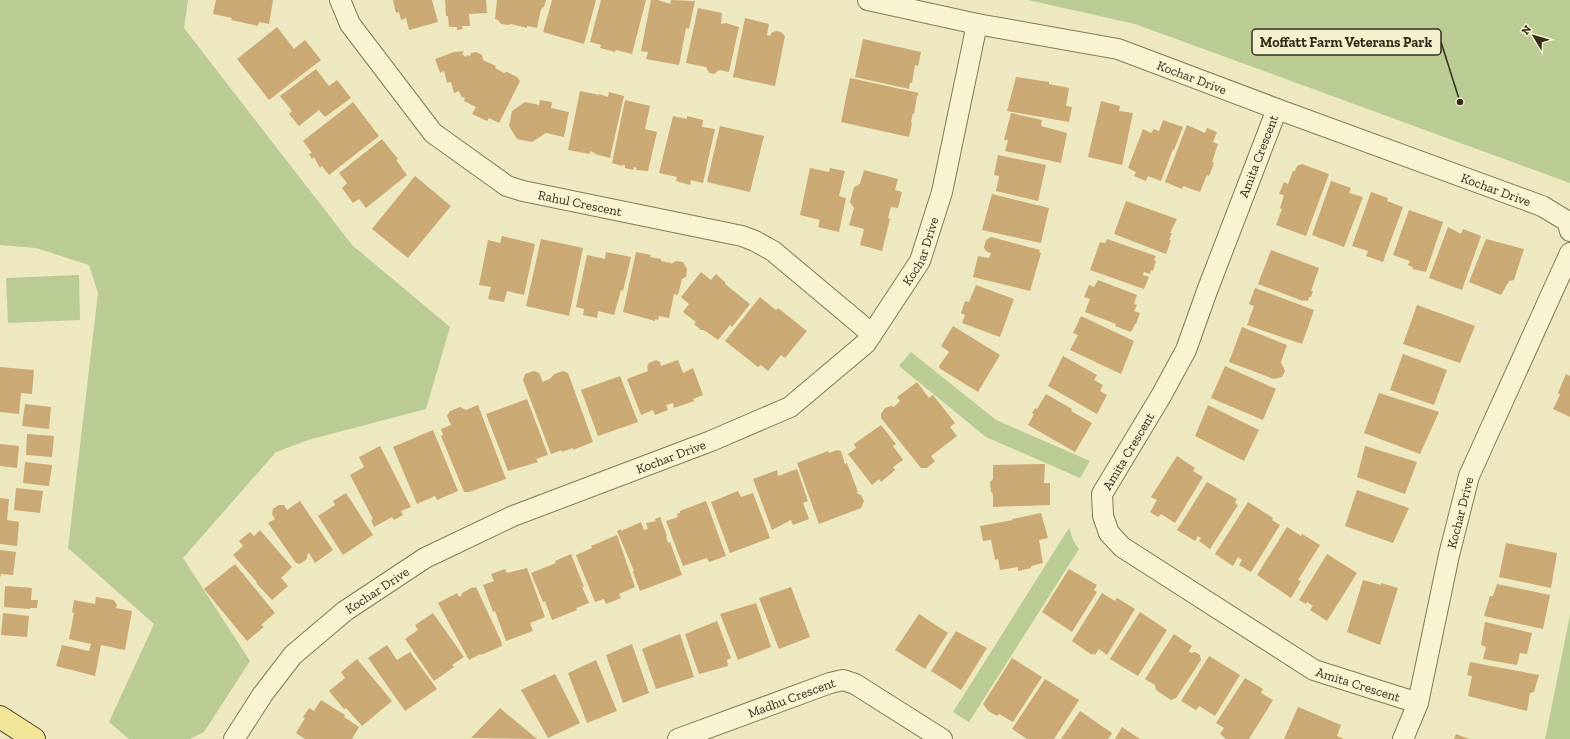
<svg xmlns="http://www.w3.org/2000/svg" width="1570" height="739" viewBox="0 0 1570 739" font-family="'Zilla Slab',serif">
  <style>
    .green { fill: #bacb94 }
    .building { fill: #cba975 }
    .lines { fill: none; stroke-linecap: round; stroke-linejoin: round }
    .street-casing { stroke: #867958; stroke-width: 22 }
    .primary-casing { stroke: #53462c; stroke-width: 24 }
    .street { stroke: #f8f4d2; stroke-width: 20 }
    .primary { stroke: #f1e597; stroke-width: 22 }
    .labels { text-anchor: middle; stroke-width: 3; stroke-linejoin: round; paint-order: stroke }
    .street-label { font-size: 13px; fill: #352d1c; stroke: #f5f1cf }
    .leader { fill: none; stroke: #352d1c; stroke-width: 1.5 }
    .callout-dot { fill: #352d1c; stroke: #f5f1cf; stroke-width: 1.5 }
    .callout { fill: #f5f1cf; stroke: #352d1c; stroke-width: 1.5 }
    .callout-label { font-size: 14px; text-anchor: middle; font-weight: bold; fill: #352d1c }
  </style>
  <rect width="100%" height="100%" fill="#ede8bf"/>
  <path class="green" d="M0,0h188l-4,28 168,217 98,82 -24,82 -118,31 -32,12 -93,106 67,103 -46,71 -14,7h-61l-20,-17 45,-98 -86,-76 30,-255 -9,-28 -53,-17 -36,-3z
    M1028,0h542v183l-435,-159z
    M79,275l1,45 -72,3 -2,-45z
    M911,352l85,68 94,41 -10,17 -94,-41 -87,-71z
    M1069,528l4,12 6,9 -110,173 -16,-10z
    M1570,615v124h-25l1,-4z"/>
  <path class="building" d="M216,0h57l-4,24 -10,-2 -1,4 -27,-6 1,-2 -19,-4z
    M393,0h39l6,22 -29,8 -3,-12 -5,2 -2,-8 -3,1z
    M445,0h41l1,13 -18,1 1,12h-8l1,3 -6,1v-3h-8l-1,-11h-2z
    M497,0h49l-2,7 -3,2 -4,19 -10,-2v2l-16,-4 -2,1 -8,-1 -3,-4 -3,-1z
    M552,0h44l-12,44 -41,-12z
    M601,0h45l-14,54 -16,-4 -1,2 -15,-4 1,-3 -11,-3z
    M651,0h7l12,4 1,-4 24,1 -6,28 -3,-1 -7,37 -33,-6 2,-7 -7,-1z
    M698,8l24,5 -1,11 5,-1 13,4 -10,45 -10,-2 -5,4 -5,-1 -3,-6 -20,-4z
    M745,18l24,6 -2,11 3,1 1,-3 5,-2 5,1 4,4 -10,50 -42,-9z
    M277,27l17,22 11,-9 16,20 -52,40 -32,-41z
    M863,39l58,13 -3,14 -3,-1 -3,18h-2l-1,6 -54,-12z
    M464,51l-2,3 4,3 1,-2 3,1 1,-3 5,-1 6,3 1,5 13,6 -1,2 9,5 3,-1 10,5 3,4 -21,42 -10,-5 -2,3 -15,-7 4,-7 -12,-6 1,-3 -3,-1v1l-3,-7 -5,2 -3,-11 -4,1 -3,-12 -4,2 -5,-14 19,-7z
    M316,69l13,17 8,-6 14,18 -26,19 -6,-7 -20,16 -10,-12 3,-3 -12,-15z
    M1016,77l33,5v2l20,4 -3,18 6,1 -3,15 -62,-11z
    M850,78l69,15 -2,3 -3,18 -1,-1 -2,9 1,1 -3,14 -68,-15z
    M580,91l19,4v-1l9,3 1,-5 15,4 -14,62 -15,-4v-1l-5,-2v3l-22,-4z
    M540,100l12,2 -1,6 18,4 -5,25 -18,-4 -14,9 -15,-3 -8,-13 3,-15 13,-9 14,3z
    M625,100l25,6 -5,23 12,3 -9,39 -12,-1 1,-2 -3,-1 -1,3 -8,-2v-3h-3v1l-10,-3z
    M1101,101l19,5 -1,5 14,2 -11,52 -34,-8z
    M353,102l26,34 -50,39 -7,-9 -2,2 -6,-11 -2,2 -3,-5 3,-1 -9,-12z
    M1011,113l31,7 -1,6 26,7 -6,30 -56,-12 3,-11h-4z
    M673,116l14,3v-3l16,4 -1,7 13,2 -12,54 -12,-3 -1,5 -14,-4 1,-4 -18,-4z
    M1163,120l20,7 -9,23 -1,-1 -12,32 -13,-5 -2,5 -12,-5 2,-4 -8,-4 15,-39 8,4 3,-4 5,2z
    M1187,125l18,8 2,-5 10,4 -4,10 5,2 -6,18 2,1 -5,13 -2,-1 -7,17 -17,-6 -1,3 -17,-7z
    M720,126l44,10 -14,56 -43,-10z
    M382,139l16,20 -2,1 11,15 -41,33 -7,-9 -6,4 -11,-15 5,-5 -8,-10z
    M998,155l48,10 -8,36 -42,-10 3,-15 -5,-1z
    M1302,164l27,10 -23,62 -30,-11 6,-16 -2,-1 4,-13 -5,-1 5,-12 4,2 5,-13h2l2,-5z
    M810,168l19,4 1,-4 15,3 -6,25 7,2 -7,34 -21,-5 2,-7 -20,-5z
    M864,170l34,9 -3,11 7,2 -4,16 -7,-1 -3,11 2,1 -8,32 -22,-6 4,-16 -15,-4 5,-17 -4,-6 4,-15 6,-3z
    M415,176l36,30 -43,52 -36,-29z
    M1331,181l20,7 -2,5 14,4 -19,50 -32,-12z
    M1371,192l17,6 -1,3 16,6 -20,55 -17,-6 2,-5 -16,-5z
    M992,194l57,14 -8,35 -59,-13z
    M1126,201l51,18 -7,14h2l-3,7h2l-5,14 -52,-20z
    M1409,210l34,12 -17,50 -14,-3 1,-2 -5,-2 2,-4 -17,-6z
    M1448,227l13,7 2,-5 18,7 -19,54 -33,-12z
    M502,236l33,8 -11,51 -17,-4 -3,11 -16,-3 3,-12 -12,-2 9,-45 12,3z
    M991,237l49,13 -1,2 2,1 -11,38 -57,-14 5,-21 11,2 2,-5 -4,-1 -3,-4 2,-8z
    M541,239l42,9 -14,68 -43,-10z
    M1107,239l49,17 -2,4 2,1 -3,10 -2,-1 -1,4 -6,-2 -1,3 6,2 -5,12 -54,-19 10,-28 5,1z
    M1486,239l38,10 -10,31 -5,1 -8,14 -32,-13z
    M1271,250l48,18 -8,23h2l-2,6h-2l-1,4 -5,-1v1l-45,-17z
    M606,252l25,5 -8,34 -2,-1 -7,25 -16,-4 -1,7 -14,-3 1,-6 -8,-2 11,-52 18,4z
    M636,252l15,3 -1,2 11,2v2l10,2v1l5,-3 7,1 4,7 -1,8 -4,2 -4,16 -4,-1 -5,24 -10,-2 -1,4 -3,-1v2l-32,-9z
    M701,272l10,8 5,-6 9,8v2l25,20 -18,23 -2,-2 -12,15 -14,-10h-3l-7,-6 2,-2 -13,-10 6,-8 -8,-7z
    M1098,280l39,15 -3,9 3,1 -3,6 6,2 -4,11h-1l-4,8 -16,-6 1,-2 -31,-12 5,-13 -6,-2 5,-12 5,2z
    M976,285l38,14 -14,38 -38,-14 3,-8 -4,-2 4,-12 4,1z
    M1255,288l59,22 -12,34 -55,-19 7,-19 -5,-2z
    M760,297l16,13 2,-2 29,23 -22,27 -4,-3 -13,16 -7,-6 -3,2 -33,-26z
    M1417,305l58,21 -15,37 -57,-19z
    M1081,316l53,25 -13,33 -51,-24 8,-15 -5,-2z
    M953,326l47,29 -22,37 -39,-24v-2l10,-14 -8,-6z
    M1242,327l45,18 -6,17 4,9 -3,6 -8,2 -45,-17z
    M1403,354l44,16 -13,35 -44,-15z
    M1063,356l34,19 -3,5 9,5 -3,6 7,4 -10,19 -49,-28z
    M656,360l4,2 1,4 17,-6 5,13 10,-5 10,27 -10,4 1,2 -20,7 -1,-5 -7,2 2,5 -13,5 -2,-5 -12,5 -14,-36 21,-8 -1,-4 2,-4z
    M1225,366l51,23 -13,31 -52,-22z
    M0,367l34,3 -2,24 -11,-1 -2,21 -19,-2z
    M534,371l5,2 4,9 8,-4 3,-4 9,-3 5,2 25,69 -20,8v-2l-11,4v-2l-11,4 -28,-74 2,-6z
    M1566,374l4,2v41l-17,-8 7,-14 -2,-2z
    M620,376l18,46 -40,14 -17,-46z
    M917,382l12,16 4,-3 22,28 -5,4 7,9 -26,20 4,5 -8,7h-6l-40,-50v-4l4,-6 6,-2 3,1 6,-6 -3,-4z
    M1379,393l60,19 -19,42 -56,-21z
    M1046,394l26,15 -1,2 21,12 -17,29 -47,-27 6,-11 -2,-1 3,-5 2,1z
    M527,399l21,56 -12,4 2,3 -30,9 -22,-57z
    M25,404l26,3 -2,22 -27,-3z
    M478,405l28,74 -37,13h-5l-23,-56 2,-1 -2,-6 10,-4 -4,-9 3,-5 10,-4 6,3z
    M1208,405l51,25 -15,31 -49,-25z
    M881,425l15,19 -3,2 10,14 -10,7 2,3 -14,12 -2,-3 -7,6 -24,-31 8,-6 -2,-4z
    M433,430l25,61 -21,9 -2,-4 -18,8 -24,-57z
    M27,434l27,2 -2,21 -26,-2z
    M0,444l19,2 -2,22 -17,-2z
    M380,446l31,61 -10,4 2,4 -9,5 -2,-3 -18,10 -3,-7 2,-1 -23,-44 14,-8 -5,-10z
    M1365,446l52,16 -12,32 -48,-17z
    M837,450l4,1 4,13 2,-1 11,29 -2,1 5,2 3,6 -3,7 -42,16 -22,-61 31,-12 1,2z
    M1177,456l18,12 -2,3 10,6 -28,46 -14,-9 -3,3 -8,-5 7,-12 -6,-3z
    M25,462l27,3 -3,21 -26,-3z
    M1045,464l-1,19h6v22l-57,2v-13l-2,-2 -1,-10 3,-3v-14z
    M797,469l11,32 -5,2 6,16 -16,6 -2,-5 -19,10 -19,-51 24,-9 1,6z
    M1207,482l30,17 -2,4 3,2 -28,44 -11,-8 2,-3 -3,-2 -3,5 -18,-11z
    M16,488l27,3 -3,22 -26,-3z
    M1357,490l52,18 -16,35 -48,-17z
    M738,491l3,6 12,-4 17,45 -40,15 -19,-51z
    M346,493l27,42 -30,20 -25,-39 17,-11 -2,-4z
    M0,498l9,1 -2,21 12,2 -2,24 -17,-2z
    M300,501l33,49 -18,13 -6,-10 -2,2v4l-7,5 -4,-1 -28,-40 7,-4 -3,-5 1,-5 6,-4h5l3,5z
    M706,501l20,55 -17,6 -2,-4 -24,8 -17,-45 12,-4 -1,-3 3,-1v-2z
    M1248,502l25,16 -1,2 8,5 -29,47 -12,-7 3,-5 -4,-3 -5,9 -18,-12z
    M1041,513l7,25 -9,2 4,23 -12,3v2l-13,3v-4l-18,3 -2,-11 -3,1 -4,-20 -8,1 -3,-15 33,-6 -1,-1z
    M660,517l7,19 -1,1 2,6 2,-1 12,33 -42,16 -7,-19 1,-1 -17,-40 4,-2v2l20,-9 3,8 4,-1 -2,-6 10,-2 -1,-2z
    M1287,527l14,9 1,-2 18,11 -22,35 3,1 -10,17 -34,-23z
    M260,530l32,37 -11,11 7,8 -16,14 -16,-17 1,-1 -24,-27 10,-9 -4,-5 11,-9 4,4z
    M617,535l18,52 -16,7 2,4 -15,6 -2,-5 -9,3 -19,-47 16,-7 -1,-2z
    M1506,543l51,10 -6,35 -52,-11z
    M0,550l16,2 -3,23 -12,-1 -1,4z
    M571,554l13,33h-2l7,16 -13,5 1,2 -25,10 -7,-19 -2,1 -12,-29 25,-10 -1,-2z
    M1327,554l30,19 -30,48 -17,-11 3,-4 -6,-4 -1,2 -7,-4z
    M235,564l40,49 -14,12 3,2 -17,14 -43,-52z
    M527,568l18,49 -15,6 3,8 -27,10 -11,-30 -2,1 -10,-27 11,-4 -3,-7 14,-5 2,4z
    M1069,569l28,16 -3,5 3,2 -25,40 -30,-20z
    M1363,580l18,5v-2l17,5 -18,57 -33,-13z
    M1497,584l53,11 -7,34 -59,-13 6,-20h3z
    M5,586l27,2 -1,12h7l-1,8h-7v1l-26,-2z
    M473,587v1l3,-1 26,56h-1l1,3 -21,9 -1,-1 -11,6 -31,-57 19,-10 2,4 3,-2 -1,-1 3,-2z
    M791,587l19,50 -31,12 -20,-51z
    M1102,593l13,8 2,-3 18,11 -28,46 -8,-6 -4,6 -2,-2 -1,2 -20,-14z
    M96,597l18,3 3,5 -1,3 16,3 -7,39 -24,-5 -6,31 -39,-10 6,-21 27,6 2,-7 -22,-5 5,-26 -2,-1 2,-12 21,4z
    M756,603l15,44 -33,13 -18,-46z
    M1140,612l27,18 -29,46 -28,-17z
    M3,613l26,3 -2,21 -26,-2z
    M433,613l31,44 -12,8 2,2 -20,14 -29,-42 13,-9 -3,-5z
    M919,614l29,19 -23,36 -30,-19z
    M717,621l14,37 -4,2 1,6 -29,8 -14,-40z
    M1485,622l47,11 -5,21 -7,-1 -3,12 -34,-6 3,-12 -5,-2z
    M956,631l31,17 -26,42 -30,-19z
    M680,634l14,43 -38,12 -14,-40z
    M1174,634l18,12 -3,5 2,2 4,-1 5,3 1,5 -25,38 -5,2 -15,-10 -1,-5 -10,-6z
    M632,644l17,49 -26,10 -17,-48z
    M387,645l10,15 13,-8 27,37 -32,22 -37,-53z
    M1209,656l31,19 -25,41 -16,-10 -3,4 -15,-9z
    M1012,658l30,19 -29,45 -14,-8 -2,2 -9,-5 -5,-7z
    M357,659l35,42 -30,25 -16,-18 -2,1 -15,-18 16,-13 -4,-6z
    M596,660l21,51 -30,12 -19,-50z
    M1470,662l69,13 -5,17 -4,1 -3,18 -59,-15 4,-20 -5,-1z
    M555,674l25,49 -32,15 -27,-48z
    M1245,678l18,11 -2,4 12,7 -24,39h-23l-6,-5 4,-6 -8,-5z
    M1045,679l34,21 -25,39h-27l-15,-10z
    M321,700l24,15 -1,2 15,10 -7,12h-47l-9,-6 9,-15 -2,-1 6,-9 5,3z
    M1298,707l43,18 -4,11 7,3h-60z
    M500,708l37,31 -66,-1z
    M1080,711l32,22 -4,6h-47z
    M1122,727l18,12h-25z
    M1456,734l13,5h-15z"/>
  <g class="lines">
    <g class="street-casing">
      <g id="street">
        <path id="s1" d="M340,0l10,24 83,109 74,53 16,5 219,45 13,5 18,10 99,83"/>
        <path id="s2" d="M868,0l109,24 141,25 159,60 265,97 25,15 3,10"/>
        <path id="s3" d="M1277,109l-70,182 -21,59 -25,46 -59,98 1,22 6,17 13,14 192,123 104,33"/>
        <path id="s4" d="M234,739l29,-45 30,-39 52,-44 80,-53 88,-42 198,-75 79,-34 76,-64 54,-82 22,-69 35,-168"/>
        <path id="s5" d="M678,739l152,-56 13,-3 12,4 87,55"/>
        <path id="s6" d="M1403,739l15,-36 31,-148 20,-79 101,-223"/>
      </g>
    </g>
    <g class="primary-casing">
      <path id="primary" d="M0,717l34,22"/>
    </g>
    <use href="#street" class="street"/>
    <use href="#primary" class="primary"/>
  </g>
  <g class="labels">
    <g class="street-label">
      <text dy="5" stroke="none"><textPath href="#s2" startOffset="334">Kochar Drive</textPath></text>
      <text transform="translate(1258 156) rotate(-69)" y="5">Amita Crescent</text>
      <text dy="5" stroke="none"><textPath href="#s2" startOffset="658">Kochar Drive</textPath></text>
      <text dy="5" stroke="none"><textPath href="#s1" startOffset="329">Rahul Crescent</textPath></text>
      <text dy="5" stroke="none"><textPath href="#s4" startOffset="869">Kochar Drive</textPath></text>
      <text transform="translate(1128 451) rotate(-59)" y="5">Amita Crescent</text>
      <text dy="5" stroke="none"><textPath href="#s4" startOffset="533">Kochar Drive</textPath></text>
      <text dy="5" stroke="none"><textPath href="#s6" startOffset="234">Kochar Drive</textPath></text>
      <text dy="5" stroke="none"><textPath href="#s4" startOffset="209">Kochar Drive</textPath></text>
      <text dy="5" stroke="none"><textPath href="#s3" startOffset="758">Amita Crescent</textPath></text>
      <text dy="5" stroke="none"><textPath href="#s5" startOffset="121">Madhu Crescent</textPath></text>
    </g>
  </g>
  <path class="leader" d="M1460 102L1441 42"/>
  <circle class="callout-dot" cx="1460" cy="102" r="4"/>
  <rect class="callout" x="1252" y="29" width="189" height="26" rx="4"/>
  <g class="callout-label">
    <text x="1346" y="47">Moffatt Farm Veterans Park</text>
  </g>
  <g transform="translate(1534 36) rotate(308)" stroke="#f5f1cf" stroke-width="3" paint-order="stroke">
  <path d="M0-3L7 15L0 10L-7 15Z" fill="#352d1c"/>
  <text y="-6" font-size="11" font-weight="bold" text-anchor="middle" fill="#352d1c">N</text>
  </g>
</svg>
